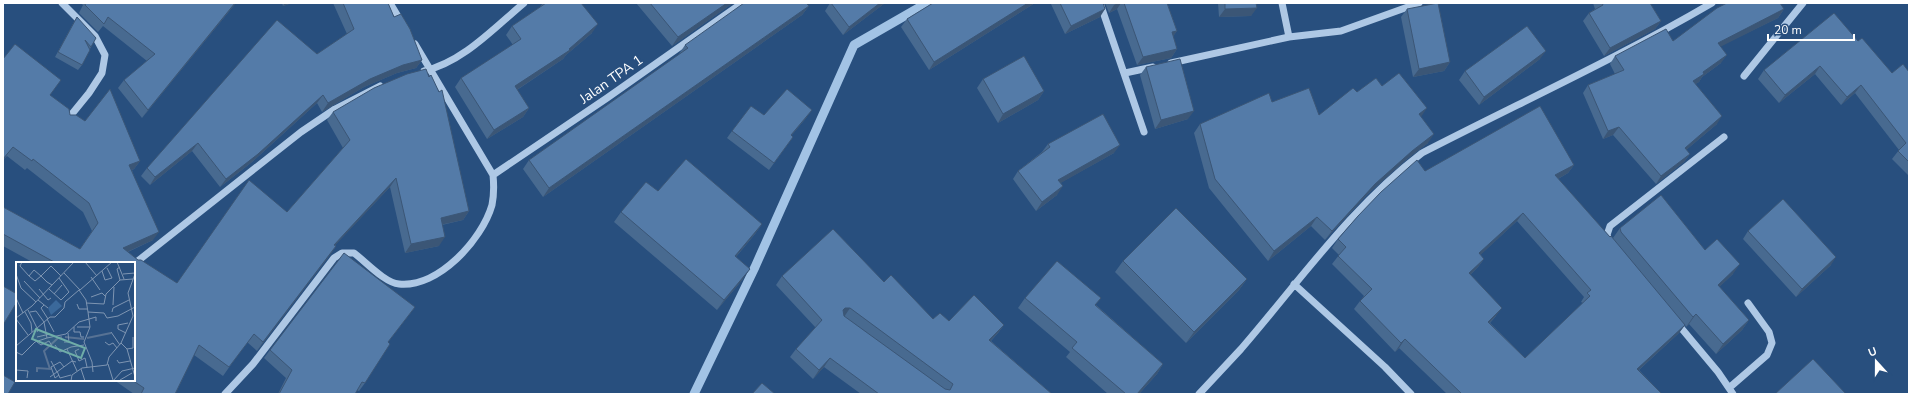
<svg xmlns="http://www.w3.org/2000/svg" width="1912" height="397" viewBox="0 0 1912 397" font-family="'Nunito Sans',sans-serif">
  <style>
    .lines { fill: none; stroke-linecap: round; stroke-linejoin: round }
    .stream { stroke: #a2c3e5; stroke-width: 9 }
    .minor { stroke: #aec8e5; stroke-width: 7 }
    .wall { fill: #486a90; fill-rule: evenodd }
    .shaded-wall { fill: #3b5676 }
    .building { fill: #547ba8; stroke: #3b5676; fill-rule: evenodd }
    .labels { text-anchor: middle; stroke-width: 4; stroke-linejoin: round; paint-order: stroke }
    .street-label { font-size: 14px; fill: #fff; stroke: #284f7e }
    .inset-river { fill: none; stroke: #577294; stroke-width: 2 }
    .inset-road { fill: none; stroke: #7e95b2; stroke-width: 1 }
    .view { fill: #6fada8; fill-opacity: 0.15; stroke: #6fada8; stroke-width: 2 }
    .inset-edge { fill: none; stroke: #fff; stroke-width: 2 }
  </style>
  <rect width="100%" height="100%" fill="#284f7e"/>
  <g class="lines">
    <path class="stream" d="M694,394l61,-127 99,-222 73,-42"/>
    <path class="minor" d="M62,3l33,33 10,19 -3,18 -13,20 -22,27
      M390,3l12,20
      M1100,3l44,129
      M1289,37l52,-6 78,-28
      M1171,63l118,-26 -7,-34
      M424,71c39,-9 70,-43 100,-68
      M1125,73l28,-6
      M1744,76l59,-73
      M493,175l114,-77 135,-95
      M1610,243l-3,-8 3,-9 114,-89
      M134,264l167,-132 34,-23 45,-23
      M1294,284l91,83 26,27
      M1677,323l41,49 15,22
      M1729,388l38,-33 5,-12 -3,-11 -21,-29
      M225,394l28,-30 81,-106 8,-5h12c12,9 31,30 45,31 39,4 83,-44 93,-79 2,-10 2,-20 1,-30l-78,-131
      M1199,394c14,-15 28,-30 42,-45 58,-67 110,-142 181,-196 97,-50 196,-95 290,-150"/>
  </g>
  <path class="wall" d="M80,3h156l-94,115 -24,-30 6,-8 23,-19 -44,-35 -5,6 -19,-19 4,-8z
    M282,3h10l-9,3z
    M333,3h55l6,14 28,43 -6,8 -19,5 -33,14 -42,25 -5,-9 -65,59 -32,25 -28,-36 -42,34 -9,-9 6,-8 170,-114 30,-20z
    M543,3h38l11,30 -26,22 -3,4 -46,31 12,18 -6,9 -36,22 -32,-52 6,-9 52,-33 -7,-10 6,-9 27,-18z
    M636,3h97l-61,43z
    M830,3h55l-42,32 -18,-24z
    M933,3h102l-106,67 -28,-43 6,-8z
    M1051,3h52l-3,14 -35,17 -14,-30z
    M1105,3h62l10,28 -4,5 4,13 -6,9 -34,7 -20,-56 -8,4z
    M1218,3h38l-5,13 -32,1z
    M1593,3h57l11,18 -6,8 -51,27 -21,-35 6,-8 6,-4z
    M809,6l-7,9 -259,182 -20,-28 6,-9 150,-105v-1l6,-9z
    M1407,9l43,53 -6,9 -31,6 -12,-60z
    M1784,9l-6,9 -58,28 1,17 -19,14 -3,5 -4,2 22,40 -31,26 4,4 -6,8 -28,22 -43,-49 -10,4 -20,-46 5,-8 27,-11 -5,-10 5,-8 58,-15z
    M77,17l14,30 -9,18 -4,5 -23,-13 19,-35z
    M1858,41l34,32 17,-1v104l-17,-17 7,-9 -44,-57 -14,12 -26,-31 -36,29 -21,-24 6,-9z
    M1540,59l-61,46 -20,-25 6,-9z
    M1146,67l42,52 -33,10 -15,-54z
    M983,79l61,12 -6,9 -40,23 -21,-35z
    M1382,86l39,31 7,26 -22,17 -38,34 -43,46 -14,-14 -43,35 -59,-73 -15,-55 6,-9 72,-22 47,13 38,-23z
    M50,95l20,20 70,46 -6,8 -2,1 21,70 -25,12 10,8 39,23 110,-71 56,-64 -16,-28 6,-8 136,99 -6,9 -21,5 -3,21 -34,7 -15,-66 -55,58 1,1 -6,9 -73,96 -10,-9 -24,34 -29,-21 -19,39h-41l-20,-14h20v-117h-100l-31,-17v-39l77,42 12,-18 -9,-19 -56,-44 -2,2 -18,-14 -4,4z
    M764,115l43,2 -16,19 2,1 -24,33 -42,-32 5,-7z
    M1048,144l66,9 -54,30 -3,12 -21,16 -23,-32 5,-8 24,-19z
    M1574,165l-6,8 -10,6 52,58 4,3 -1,-2 7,-10 85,22 28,24 -14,13 30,33 -7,10 -26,24 -27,-30 -3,3 -1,-2 -6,8 -40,37 23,24h-215l-48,-46 -4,4 -41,-43 6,-8 4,-5 -32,-32 7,-9 -7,-7 6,-9 87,-68zM1517,221l67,76 -3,5 2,1 -58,55 -35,-35 6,-7 -26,-41 8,-8 6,-8 -4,-4z
    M658,191l104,33 -7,10 -19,23 7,22 -26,31 -103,-88 7,-10z
    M1748,231l83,34 -35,32 -53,-58z
    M1123,261l124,18 -8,11 -53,53 -71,-71z
    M782,276l102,6 49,37 16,2 55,4 -6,8 -7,8 61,53h-191l-37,-27 -11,12 -23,-22 6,-8 20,-21 -40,-43z
    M1025,298l71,7 67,59 -6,10 -18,20h-31l-42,-37 4,-5 -52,-44z
    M415,307l-27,35 -23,41 -6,8 -2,-1 -2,4h-77l8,-16 -22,-20 6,-8z"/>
  <path class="shaded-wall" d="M235,3h1l-94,115 6,-8z
    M285,3h7l-9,3z
    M727,3h6l-61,43 6,-9z
    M880,3h5l-42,32 6,-8z
    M1028,3h7l-106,67 5,-8z
    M1118,3h3l-4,6 -8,4 5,-8z
    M809,6l-7,9 -259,182 6,-9z
    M1257,8l-6,8 -32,1 6,-8z
    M1105,9l-5,8 -35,17 6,-8z
    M1784,9l-6,9 -66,33 6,-8z
    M1661,21l-6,8 -51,27 6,-8z
    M598,24l-6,9 -26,22 -3,4 -54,36 6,-9 54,-37z
    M1177,31l-6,8 1,-7z
    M1177,49l-6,9 -34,7 6,-8z
    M1546,51l-6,8 -61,46 5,-8z
    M1727,55l-6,8 -19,14 -3,5 -12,7 6,-8 10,-9z
    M422,60l-6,8 -19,5 -33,14 -42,25 6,-9 42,-24 33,-14z
    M1450,62l-6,9 -31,6 6,-8z
    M1820,66l-5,8 -36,29 6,-8z
    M1861,85l-6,8 -14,12 6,-8z
    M1044,91l-6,9 -40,23 5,-9z
    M323,95l-6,8 -65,59 -32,25 6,-8z
    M529,108l-6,9 -36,22 7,-9z
    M1427,108l-6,9 -2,-3z
    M812,110l-5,7 -21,25 5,-7z
    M1194,111l-6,8 -33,10 6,-9z
    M1722,116l-5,8 -38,32 6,-8z
    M1619,127l-6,8 -10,4 5,-8z
    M1434,134l-6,9 -22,17 -38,34 -43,46 7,-9 43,-47 37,-33z
    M198,143l-6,8 -42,34 5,-8z
    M1120,145l-6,8 -62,35 6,-8z
    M1690,154l-6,8 -28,22 5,-8z
    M140,161l-6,8 -11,5 6,-9z
    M1574,165l-6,8 -19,11 6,-9z
    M396,178l-6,9 -62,66 6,-8z
    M1063,186l-6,9 -21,16 6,-9z
    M469,211l-6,9 -28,6 6,-8z
    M1523,213l-6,8 -44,41 6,-9z
    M1317,217l-6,9 -43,35 6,-10z
    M762,224l-7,10 -27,32 7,-10z
    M159,232l-6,8 -37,17 7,-9z
    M445,237l-6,9 -34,7 6,-9z
    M336,246l-6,9 -73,96 6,-9z
    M1836,257l-5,8 -35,32 6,-8z
    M1484,259l-6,8 -15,15 6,-9z
    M1740,264l-7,10 -22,21 7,-10z
    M750,269l-7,10 -26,31 7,-10z
    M1247,279l-8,11 -53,53 8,-11z
    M845,308h5l-6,9 -1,-7z
    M1502,308l-6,8 -14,14 6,-8z
    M1696,314l-7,10 -3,3 7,-10z
    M1749,320l-7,10 -26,24 7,-10z
    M1004,325l-6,8 -15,16 6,-9z
    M1685,325l-6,8 -48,44 6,-8z
    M1405,339l-6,9 -4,4 6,-9z
    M830,358l-6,9 -11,12 6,-9z
    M1163,364l-6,10 -18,20h-2z"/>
  <path class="building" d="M86,3h149l-87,107 -24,-30 31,-26 -47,-37 -4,7 -19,-19z
    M343,3h45l6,14 7,-3 9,15 12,31 -19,5 -33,14 -42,24 -5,-8 -65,59 -32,25 -28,-36 -43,34 -8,-9 130,-148 40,34 37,-25z
    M546,3h35l17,21 -29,25 1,1 -55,36 14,22 -35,22 -33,-52 60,-39 -9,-13z
    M650,3h77l-49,34z
    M744,3h62l3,3 -260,182 -20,-28 159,-112 -3,-3z
    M831,3h49l-31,24z
    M933,3h95l-94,59 -27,-43z
    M1060,3h43l2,6 -34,17z
    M1124,3h43l10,28 -5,1 5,17 -34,8z
    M1225,3h31l1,5 -32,1z
    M1438,3l12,59 -31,7 -12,-60z
    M1602,3h48l11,18 -51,27 -21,-35 14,-8z
    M1727,3h53l4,6 -66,34 9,12 -24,17 1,2 -11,7 29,35 -37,32 5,6 -29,22 -42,-49 -11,4 -20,-46 36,-15 -9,-14 51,-27 7,12 44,-33z
    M1834,13l24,28 4,-3 30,35 11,-9 6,8v90l-11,-11 8,-8 -45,-58 -14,12 -27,-31 -35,29 -21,-25z
    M77,17l19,21 -5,9 -6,-7 5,10 -8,15 -24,-13z
    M1527,26l19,25 -62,46 -19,-26z
    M15,44l46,36 -11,15 19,14 1,6h6l9,6 25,-32 30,72 -11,4 30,67 -36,16 15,12h3l36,23 72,-103 38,32 63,-72 -17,-28 41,-24 33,-14 19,-5 3,8 2,-2 8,17 3,-2 27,121 -28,7 4,19 -34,7 -15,-66 -62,67 2,1 -73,96 -9,-8 -25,33 -30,-22 -24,49h-34l3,-6 -12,-8h2v-117h-78l-53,-29v-27l77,42 18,-26 -9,-20 -56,-44 -1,2 -19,-14 -10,12v-100z
    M1024,56l20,35 -41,23 -20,-35z
    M1180,59l14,52 -33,9 -15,-53z
    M1399,73l28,35 -8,6 15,20 -22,17 -37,33 -43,47 -15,-14 -43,34 -59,-72 -15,-55 69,-31 3,9 37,-14 10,27 34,-27 4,4 19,-14 6,8z
    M787,89l25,21 -21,25 2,2 -19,26 -42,-32 19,-25 13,9z
    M1540,106l34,59 -19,10 55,62 1,-1 74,89 -48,44 25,25h-200l-57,-55 -4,4 -41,-42 12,-12 -34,-33 8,-9 -8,-8 20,-23 23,-24 36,-32 8,11zM1523,213l68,77 -4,3 3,3 -65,62 -37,-36 14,-14 -33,-35 15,-14 -5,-6z
    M1103,114l17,31 -62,35 5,6 -21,16 -24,-31 32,-24 -2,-3z
    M686,159l76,65 -27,32 15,13 -26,31 -103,-88 25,-30 12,9z
    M1661,195l44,55 12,-11 23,25 -22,21 31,35 -26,24 -27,-30 -3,3 -72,-85 -1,-4z
    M1783,199l53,58 -34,32 -54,-58z
    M1176,208l71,71 -53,53 -71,-71z
    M833,229l51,53 7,-7 42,44 7,-6 9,8 25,-26 30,30 -15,15 63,54h-173l-49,-36 -11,12 -23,-21 26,-29 -40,-44zM845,308h5l103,76 -3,6 -5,-1 -101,-73 -1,-6z
    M344,253l71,54 -27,35 2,2 -25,39 -3,-1 -7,12h-76l13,-24 -22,-20z
    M1057,261l44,37 -6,7 68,59 -26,30h-11l-54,-46 5,-6 -52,-44z
    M3,286l14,8v8l-14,23z
    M1813,359l33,35h-71z
    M3,375l12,7 -7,12h-5z
    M762,383l13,11h-23z"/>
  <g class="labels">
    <g class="street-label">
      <text transform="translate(611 79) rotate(-35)" y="5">Jalan TPA 1</text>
    </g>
  </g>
  <g transform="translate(16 262)">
    <rect width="119" height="119" fill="#284f7e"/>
    <path d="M40,38l6,6 -11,9 -3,-7z" fill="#3b699b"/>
    <path class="inset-river" d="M49,75l19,2M71,76l24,-5M21,110v-4l13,1 -6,-18 14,-13 4,-1"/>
    <path class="inset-road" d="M6,0l-2,4 9,10M69,0l12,14M101,0l7,17M104,5l-3,2 3,11M86,9l3,9 7,-2 -5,-10M48,11l16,17 32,-28M0,12l5,14 15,14M107,12l12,-1M75,15l9,13M8,19l16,17M36,23l-5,-3 -6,-6 -7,-6 -5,6 6,5 6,-5 10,-10 10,10M23,27l9,11 3,-2M33,27l12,11 8,-8 -10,-14M63,28l7,10 2,12 2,15 -6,15 8,20 1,10M38,32l8,-9M75,35l11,-4 3,3M0,36l7,15M22,38l10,8M70,41l18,1 2,-10 14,-14 13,-1M61,42l2,5h8M28,43l-3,3 7,11M97,43l1,-18M12,48l10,20 -1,2M9,50l6,11 1,9M72,50l16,1 3,5 11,-2 17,-9M96,50l1,-4 16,-8M0,56l16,-12 42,-44M0,57l12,16M31,57l7,13M58,65v5h6l1,5h3M61,65h13M95,70l9,13M110,71l-8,-4v-4l10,-2M21,75l13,-3M16,76l9,7 8,-4 3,5M31,76l19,-4 13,-12 17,-5v4M48,80h5l-1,-9M89,80l4,3 4,-2 4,5M105,81l6,6 8,28M39,83l5,7 11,-5 13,-2M0,84l34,-29h5l9,-9 1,-6 14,-12M51,87l10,22M63,87l-4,2 4,10 6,-3 2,9M111,87l6,-1v-11M0,90l6,3 13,-13 12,-4 -3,-16 -8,-11 -6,1M101,98l2,3 11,-2M35,99l6,11M92,102l5,16M65,107l4,12M0,108l12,1 -1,7M41,109l3,7 11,-3M43,113l-4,3 -4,-11 9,-5 4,5M34,115l22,-16 4,1M104,118l12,-7M55,119l1,-6 10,-7 25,-3 2,-8 12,-14 12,-27 -5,-23 7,-19M97,119l9,-10 13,-3"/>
    <path class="view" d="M20,67l49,19 -4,10 -49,-19z"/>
    <rect width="119" height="119" class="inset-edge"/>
  </g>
  <rect width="1912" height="397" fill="none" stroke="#ffffff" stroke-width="8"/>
  <g transform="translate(1876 361) rotate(339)" stroke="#284f7e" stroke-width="3" paint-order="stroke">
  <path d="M0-3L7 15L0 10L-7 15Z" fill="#ffffff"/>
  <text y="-6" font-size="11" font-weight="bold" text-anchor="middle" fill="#ffffff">U</text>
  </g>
  <path d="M1768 34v6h86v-6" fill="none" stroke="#ffffff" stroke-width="2"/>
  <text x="1774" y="34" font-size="12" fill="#ffffff" stroke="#284f7e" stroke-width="3" paint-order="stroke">20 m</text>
</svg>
